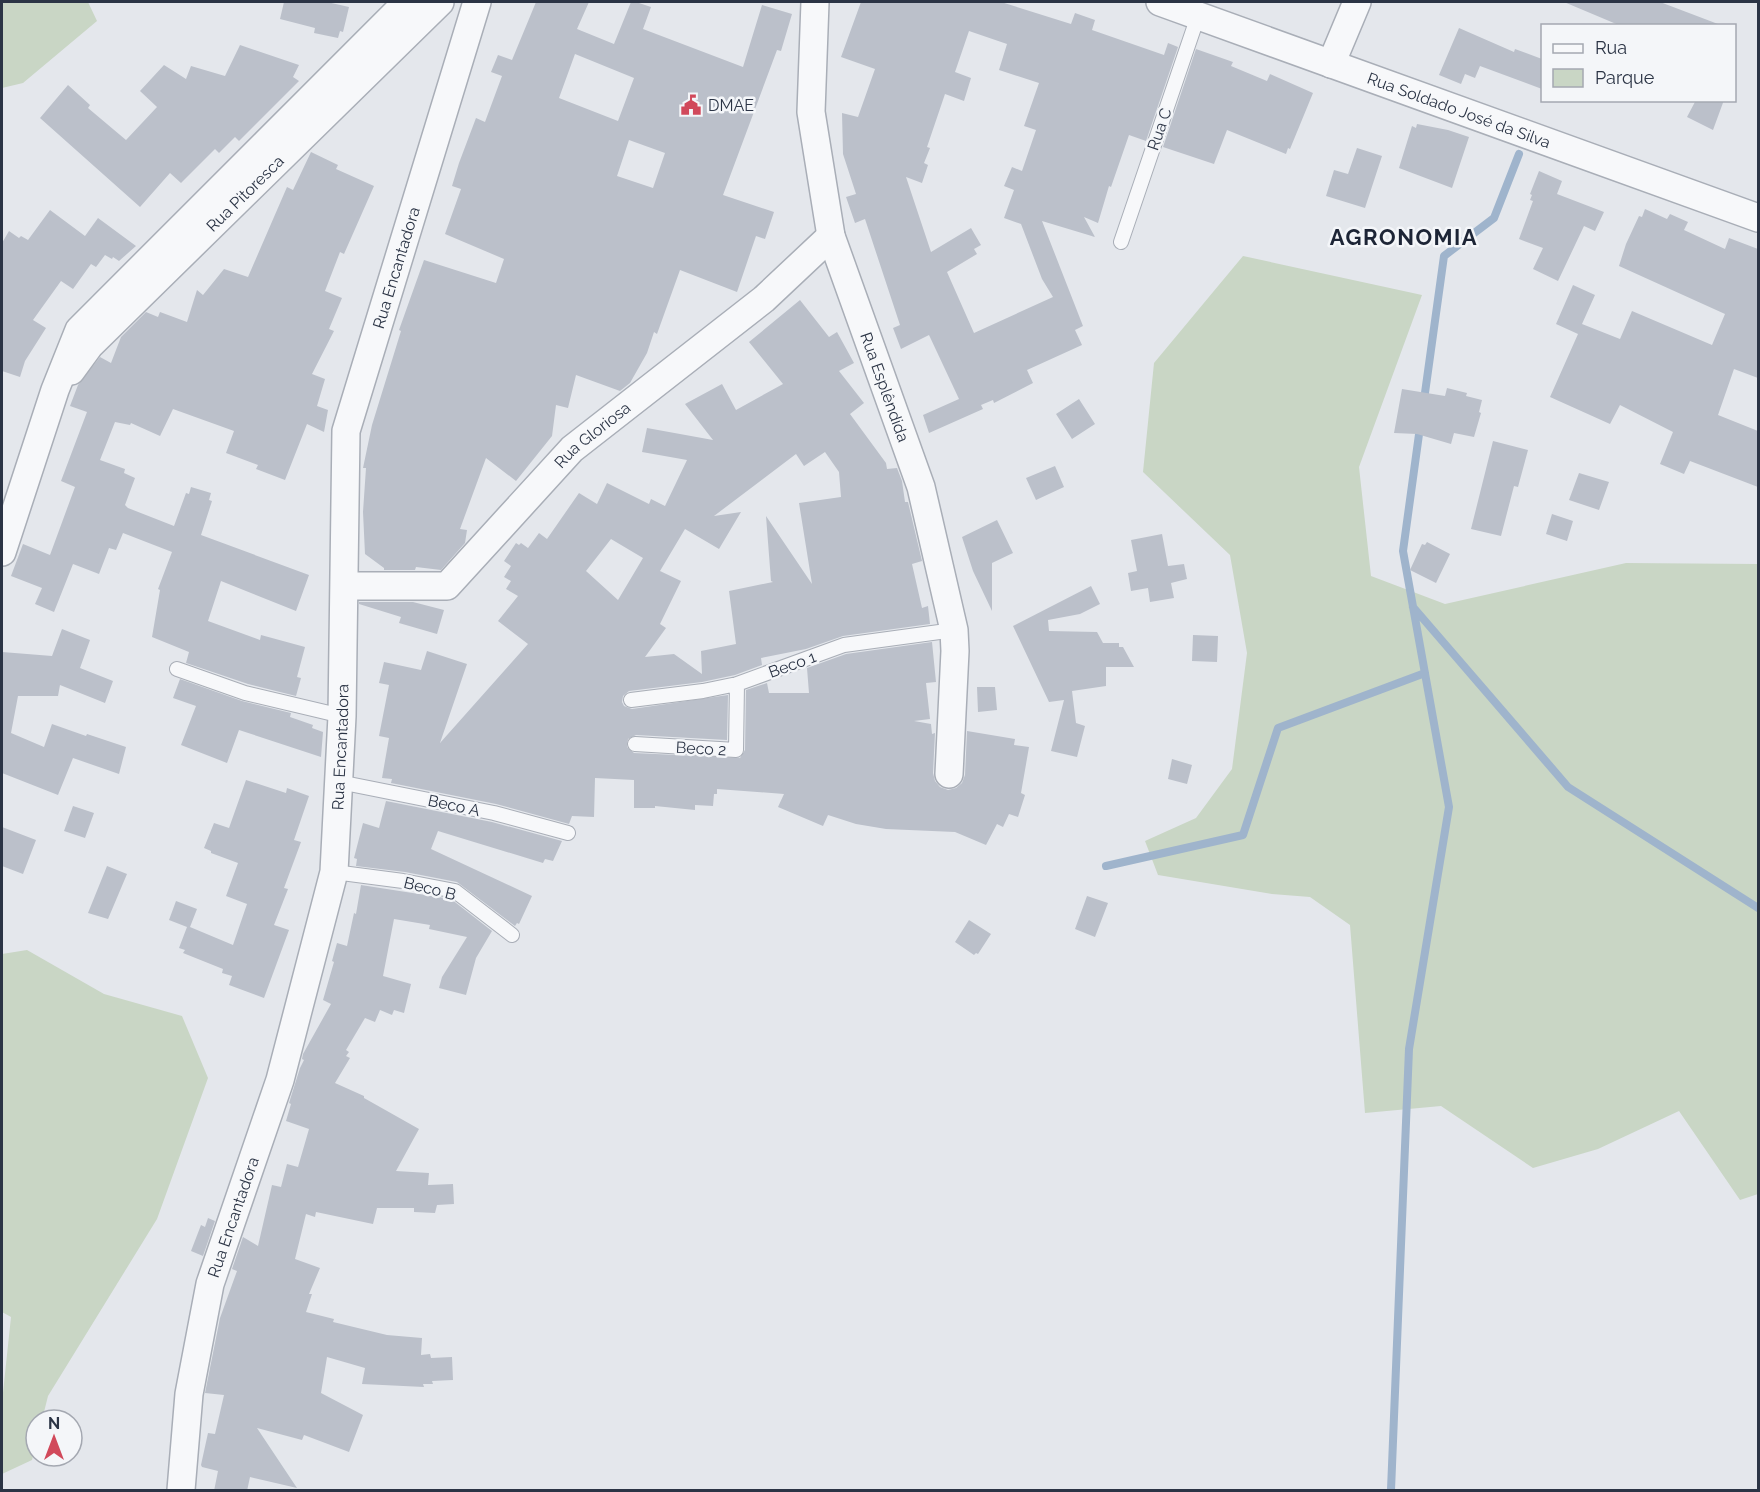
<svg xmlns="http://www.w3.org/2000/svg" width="1760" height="1492" viewBox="0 0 1760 1492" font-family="Raleway,sans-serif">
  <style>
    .green { fill: #c9d6c5 }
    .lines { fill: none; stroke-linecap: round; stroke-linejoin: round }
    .stream { stroke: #9fb4cc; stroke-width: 8 }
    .building { fill: #bbc0ca; fill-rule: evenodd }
    .service-casing { stroke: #a9aeb7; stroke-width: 16 }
    .minor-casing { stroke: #a9aeb7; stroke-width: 30 }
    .service { stroke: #f7f8fa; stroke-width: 14 }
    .minor { stroke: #f7f8fa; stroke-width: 27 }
    .labels { text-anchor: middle; stroke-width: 5; stroke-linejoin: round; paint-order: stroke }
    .poi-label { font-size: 16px; fill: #2b3445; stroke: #f4f6f9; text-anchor: start }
    .street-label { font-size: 16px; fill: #2b3445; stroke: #f4f6f9 }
    .district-label { font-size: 22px; font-weight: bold; letter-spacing: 1.5px; fill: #1d2536; stroke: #f4f6f9 }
  </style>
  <rect width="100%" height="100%" fill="#e4e7ec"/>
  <path class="green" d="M2,2h86l9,19 -74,62 -21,5z
    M1243,256l179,39 -63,172 12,109 74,28 181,-41 132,1v630l-18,6 -61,-89 -81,38 -65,19 -92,-62 -76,7 -15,-188 -40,-28 -38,-3 -114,-19 -13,-34 51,-23 36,-49 15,-116 -17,-98 -87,-83 11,-109z
    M27,950l77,44 78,22 26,62 -51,141 -109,177 -6,24h-6v25l-4,15 -30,14v-72l9,-85 -9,-5v-358z"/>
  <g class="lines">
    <path class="stream" d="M1424,400l20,-144 50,-38 25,-64
      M1413,607l155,180 190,121
      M1106,866l137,-31 35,-107 147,-55
      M1391,1490l18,-441 40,-242 -46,-256 17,-124"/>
  </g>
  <path class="building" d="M284,2h43l22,5 -6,25 -3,-1 -2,7 -24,-5 1,-5 -35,-9z
    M536,2h53l-12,27 37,15 17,-42h5l15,5 -8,22 100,38 19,-62 30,9 -11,37 -4,-1 -54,145 51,17 -9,27 -9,-3 -19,56 -57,-22 -23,64 -3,-2 -7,21 -17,30 -10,8 -44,-16 -8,33 -12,-3 -4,31 -36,45 -30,-23 -26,71 7,1 -2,13 -24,27 -25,-3 -1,3h-31v-2l-19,-14 -2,-42 3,-44h-3l9,-43 29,-94 -2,-1 25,-70 72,23 8,-24 -59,-25 16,-45 -9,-3 7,-23 17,-45 9,4 17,-46 -11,-4 7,-17 14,5zM575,54l59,24 -16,43 -59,-23zM629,140l36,13 -12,35 -36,-12z
    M861,2h140l70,22 4,-11 20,7 -3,10 72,25 4,-12 10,4 -32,94 -17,-6 -18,52 -2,-1 -11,37 -14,-6 11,20 -53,-16 41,105 -8,4 7,15 -55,25 6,13 -39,20 -1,-3 -12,5 2,4 -54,24 -6,-18 36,-16 -30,-64 -28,14 -8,-21 7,-3 -35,-106 -10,4 -9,-26 10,-3 -13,-40 -1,-41 16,4 17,-48 -34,-12zM969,31l38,13 -8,26 40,13 -15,43 12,4 -14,41 -10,-4 -8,19 10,4 -10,28 17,6 21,55 11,18 -79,36 -27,-61 30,-18 -3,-5 7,-4 -10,-17 -40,24 -25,-75 16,6 6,-18 -4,-2 6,-15 -3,-1 18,-53 19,7 7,-23 -16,-6z
    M1564,2h96l58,22 -97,2z
    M1459,28l55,24 1,-3 27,10v30l-62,-23 -5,12 -10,-4 -4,10 -22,-9z
    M240,45l59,20 -6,12 6,4 -60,60 -4,-4 -16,16 -4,-4 -34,34 -11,-10 -30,34 -100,-89 28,-33 22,20 -2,3 38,32 31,-33 -17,-16 24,-26 22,14 5,-13 34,10z
    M1196,49l37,13 -2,4 36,15 3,-7 43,19 -23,56 -2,-1 -2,6 -59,-24 -13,34 -51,-17z
    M1696,100h28l-11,30 -26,-13z
    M1417,124l31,6 21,7 -17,51 -53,-20 13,-42 4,2z
    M1357,148l25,8 -17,52 -39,-12 8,-26 14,4z
    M311,152l27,13 -2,4 38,17 -30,68 -4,-2 -15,39 17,7 -13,31 5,2 -22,43 13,5 -8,27 11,4 -4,22 -17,-8 -22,56 -29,-11 2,-4 -32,-12 8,-22 -61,-22 -13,27 -29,-13 -1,2 -15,-3 -15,38 25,9 -1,4 11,5 -10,27 3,3 46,18 12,-33 3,1 2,-7 20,6 -2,7 3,1 -11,34 108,40 -13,36 -75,-30 -13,40 52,19 1,-5 44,12 -8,30 4,1 -5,18 -48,-12 -62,-21 3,-11 -37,-15 8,-47 -2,-1 14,-37 -49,-19 -7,17 -7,-2 -10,26 -26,-10 -19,48 -19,-8 7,-16 -31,-12 12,-32 27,11 25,-68 -14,-6 26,-69 -17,-6 8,-21 22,-28 11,6 10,-26 25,-25 12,5 2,-5 27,10 10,-32 6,5 21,-26 24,8 39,-90 6,3z
    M1539,171l23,10 -5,13 47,18 -9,19 -11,-5 -26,55 -25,-12 10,-21 -24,-9 14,-38 -3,-1 2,-5 -2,-1z
    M1645,209l22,10 3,-5 18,8 -4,8 41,19 4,-11 29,11v129l-24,-9 -16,46 40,16v56l-68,-26 -6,13 -24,-10 13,-32 -53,-27 -10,19 -60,-27 28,-63 -22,-10 17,-39 22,10 -13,29 38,15 12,-28 80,34 13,-31 -106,-48 7,-22 13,-28 3,1z
    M50,210l35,26 13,-18 38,28 -17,15 -6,-4 -1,2 -7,-4 -9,12 -5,-3 -18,25 -12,-8 -28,39 13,8 -21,33 -5,16 -18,-6v-128l7,-12 10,7 2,-2 7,4z
    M800,300l29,37 8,-5 17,31 -15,8 25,32 -14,11 36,49 1,6 10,-1 5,13 3,21h3l14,59 -10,3 10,44 6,-2 2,18 -87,12 -37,13 -45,9 1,7 -27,10 -33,7 -73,9 -6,5 -1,6 2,4 8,3 96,-14 -1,45 -91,-5 -8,4 -1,8 7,6 106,5 5,-8 1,-60 21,-7 2,10h40l-2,-25 39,-14 86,-12 4,40 -10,1 4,36 -16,2 17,3 1,10 3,-1 -2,40 2,8 5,6 8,3 8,-2 6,-5 3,-8 2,-44 48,8 -1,6 15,2 -8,46 4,2 -7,22 -9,-3 -6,13 -6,-3 -11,21 -31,-13 -69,-3 -30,-5 -28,-9 -5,11 -45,-19 6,-13 -67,-5v5h-3l-1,12 -18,-1v5l-40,-4v2h-21v-28l-39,-2 -1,39 -22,-1 -3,8 -73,-20 -105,-21 1,-4 -10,-1 7,-40 -10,-2 10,-51 -10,-2 5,-21 37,8 6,-19 40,13 -27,79 88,-99 -30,-23 20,-25 -12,-7 5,-8 -7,-4 7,-11 -7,-5 12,-18 3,2 2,-2 7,5 11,-15 8,6 32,-46 18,11 10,-21 42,21 2,-5 14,7 22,-46 -45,-8 5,-24 66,12 -28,-36 37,-20 14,26 47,-26 -34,-42zM825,452l14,20 2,25 -42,6 13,81 -46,-68 5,65 2,1 -44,9 7,53 -35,7 1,23 -28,-20 -29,3 21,-29 -6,-4 21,-43 -21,-10 25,-42 34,20 22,-37 -27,4 82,-62 8,12zM611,539l32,19 -25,42 -32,-29z
    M1447,388l20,5 -1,3 16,4 -3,12 2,1 -7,24 -20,-4 -3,11 -34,-10 -23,-1 8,-44 43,7z
    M1079,399l16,25 -23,15 -16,-25z
    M1493,441l35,9 -10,37 -4,-1 -13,50 -30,-7z
    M1055,466l9,21 -28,13 -10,-22z
    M1579,473l30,9 -10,28 -30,-10z
    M1552,514l21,7 -6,20 -21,-7z
    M997,520l16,33 -21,10v48l-19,-40 -11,-34z
    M1162,534l6,32 16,-2 3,15 -16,4 3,15 -24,4 -2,-14 -17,3 -3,-18 9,-2 -6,-31z
    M1427,542l23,12 -14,29 -26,-13 12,-26 3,1z
    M1091,586l9,18 -20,10 -32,6 1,11 48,1 6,11h16v4h4l11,20h-28v19l-34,5 4,32 9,3 -8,31 -26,-6 13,-51 -15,2 -36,-76z
    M359,602h54l31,8 -7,24 -38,-11 2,-6 -42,-13z
    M62,629l28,11 -10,28 33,13 -8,22 -45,-18 -2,11h-40l-7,37 33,14 8,-23 34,12 1,-2 39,13 -7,27 -46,-16 -15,37 -56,-22v-121l50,4z
    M1193,635l25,1 -1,26 -25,-1z
    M180,679l62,22 49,12 -1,4 23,8 -1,3 11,4 -2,25 -82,-27 -12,33 -46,-18 15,-39 -23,-8z
    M977,687h18l2,23 -19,2z
    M1172,759l20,6 -5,19 -19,-5z
    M246,780l40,13 1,-5 22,8 -15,44 7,2 -17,46 4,1 -14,36 15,5 -25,68 -35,-13 3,-9 -10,-3 1,-4 -40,-16 2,-3 -6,-2 8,-21 -18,-7 7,-19 21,8 -7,18 43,18 14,-41 -21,-8 12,-33 -27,-10v-2l-7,-3 10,-25 15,5z
    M386,801l106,21 70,19 -9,20 -8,-2 -2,4 -105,-32 -7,18 101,47 -13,28 -2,-1 -2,3 -58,-44 -52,-10 -49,-6 1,-7 -3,-1 9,-35 16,5z
    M73,806l21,7 -9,25 -21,-7z
    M2,827l34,13 -13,34 -21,-8z
    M107,866l20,8 -19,45 -20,-6z
    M361,885l90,14 41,32 -16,27 -10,37 -27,-7 3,-11 25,-40 -38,-8 1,-4 -36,-6 -11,57 28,8 -7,29 -10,-3 -2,5 -12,-5 -5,12 -10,-4 -19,32 3,2 -3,4 4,2 -15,25 29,13v2l55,31 -23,42 33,2 -1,12 25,-1 1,20 -17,1 -2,8 -21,-1v-4h-37l-4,16 -57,-12 -1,5 -9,-3 -11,45 25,9 -11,26h3l-6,18 28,7 -1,3 54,13 35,3 -1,17 9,-1 1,4 21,-1 1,23 -21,1 1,3h-10l1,3 -62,-3 3,-16 -38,-11 -6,36 42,22 -14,37 -45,-17 -2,5 -45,-12 40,60 -47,-11 -3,14h-33l4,-20 -16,-4 -1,-2 7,-32 7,1 9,-39 -19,-2 15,-75 17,-47 -5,-2 11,-32 15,9 14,-61 9,2 6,-23 11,3 11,-38 -23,-8 5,-17 -2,-1 11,-35 4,-8 -2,-1 1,-5 28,-50 -8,-4 11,-38 -2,-1 5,-18 10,3 7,-33 2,1z
    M1087,896l21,7 -13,34 -20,-8z
    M969,920l22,14 -13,20 -2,-1 -2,2 -19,-13z
    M208,1218l7,3 -12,35 -12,-5 10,-26 4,2z"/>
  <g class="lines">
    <g class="service-casing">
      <path id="service" d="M1121,242l77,-226
        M177,669l68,24 97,23
        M631,700l72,-9 34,-7 107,-39 110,-15
        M635,744l101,6 1,-66
        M339,782l155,31 74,20
        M334,872l69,9 52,10 57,44"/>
    </g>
    <g class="minor-casing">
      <g id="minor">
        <path id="s1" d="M815,2l-4,110 20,124 90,251 33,143 1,21 -6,123"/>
        <path id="s2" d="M1160,2l598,216"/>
        <path d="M1331,64l26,-62"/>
        <path id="s3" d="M71,371l19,-26 350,-343"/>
        <path d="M2,552l53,-162 24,-60 328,-328"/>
        <path id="s4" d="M345,586h102l125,-137 192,-150 67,-63"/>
        <path id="s5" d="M181,1490l8,-96 21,-110 70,-204 54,-208 8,-156 4,-285 131,-429"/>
      </g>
    </g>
    <use href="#service" class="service"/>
    <use href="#minor" class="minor"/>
  </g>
  <defs>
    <g id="civic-bare" transform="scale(1.62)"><path d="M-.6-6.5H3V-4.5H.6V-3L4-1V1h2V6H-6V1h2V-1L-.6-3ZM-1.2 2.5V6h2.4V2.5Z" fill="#d1495b" stroke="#f4f6f9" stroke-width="2.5" paint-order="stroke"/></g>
  </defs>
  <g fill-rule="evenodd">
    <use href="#civic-bare" x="691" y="105"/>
  </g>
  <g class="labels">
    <g class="poi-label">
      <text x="708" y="111">DMAE</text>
    </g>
    <g class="street-label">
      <text dy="6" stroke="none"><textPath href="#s2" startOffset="318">Rua Soldado José da Silva</textPath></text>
      <text transform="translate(1159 129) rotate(-71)" y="6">Rua C</text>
      <text dy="6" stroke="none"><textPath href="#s3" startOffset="249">Rua Pitoresca</textPath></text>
      <text dy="6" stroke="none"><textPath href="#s5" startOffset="1251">Rua Encantadora</textPath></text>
      <text dy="6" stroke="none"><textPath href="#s1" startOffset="396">Rua Esplêndida</textPath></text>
      <text dy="6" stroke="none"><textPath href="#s4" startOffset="312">Rua Gloriosa</textPath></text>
      <text transform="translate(792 664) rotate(-20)" y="6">Beco 1</text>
      <text dy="6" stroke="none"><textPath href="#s5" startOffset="764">Rua Encantadora</textPath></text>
      <text transform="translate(701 748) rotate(3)" y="6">Beco 2</text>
      <text transform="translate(454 805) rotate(12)" y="6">Beco A</text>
      <text transform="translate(430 888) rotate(14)" y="6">Beco B</text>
      <text dy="6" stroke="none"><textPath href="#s5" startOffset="279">Rua Encantadora</textPath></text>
    </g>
    <g class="district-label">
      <text x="1404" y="245">AGRONOMIA</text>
    </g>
  </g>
  <rect width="1760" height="1492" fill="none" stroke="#2b3445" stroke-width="6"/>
  <rect x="1541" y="24" width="195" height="78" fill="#f4f6f9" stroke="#a4a8b1" stroke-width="1.5"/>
  <rect x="1553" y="44" width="30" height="9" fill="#f7f8fa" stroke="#a4a8b1" stroke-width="1.5"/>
  <text x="1595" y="54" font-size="18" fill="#2b3445">Rua</text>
  <rect x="1553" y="69" width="30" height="18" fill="#c9d6c5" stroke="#a4a8b1" stroke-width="1.5"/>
  <text x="1595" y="84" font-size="18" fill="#2b3445">Parque</text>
  <g transform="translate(54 1438)"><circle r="28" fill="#f4f6f9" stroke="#a4a8b1" stroke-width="1.5"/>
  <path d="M0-4.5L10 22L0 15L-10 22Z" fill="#d1495b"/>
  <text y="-9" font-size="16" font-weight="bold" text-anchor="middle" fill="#2b3445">N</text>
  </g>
</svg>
